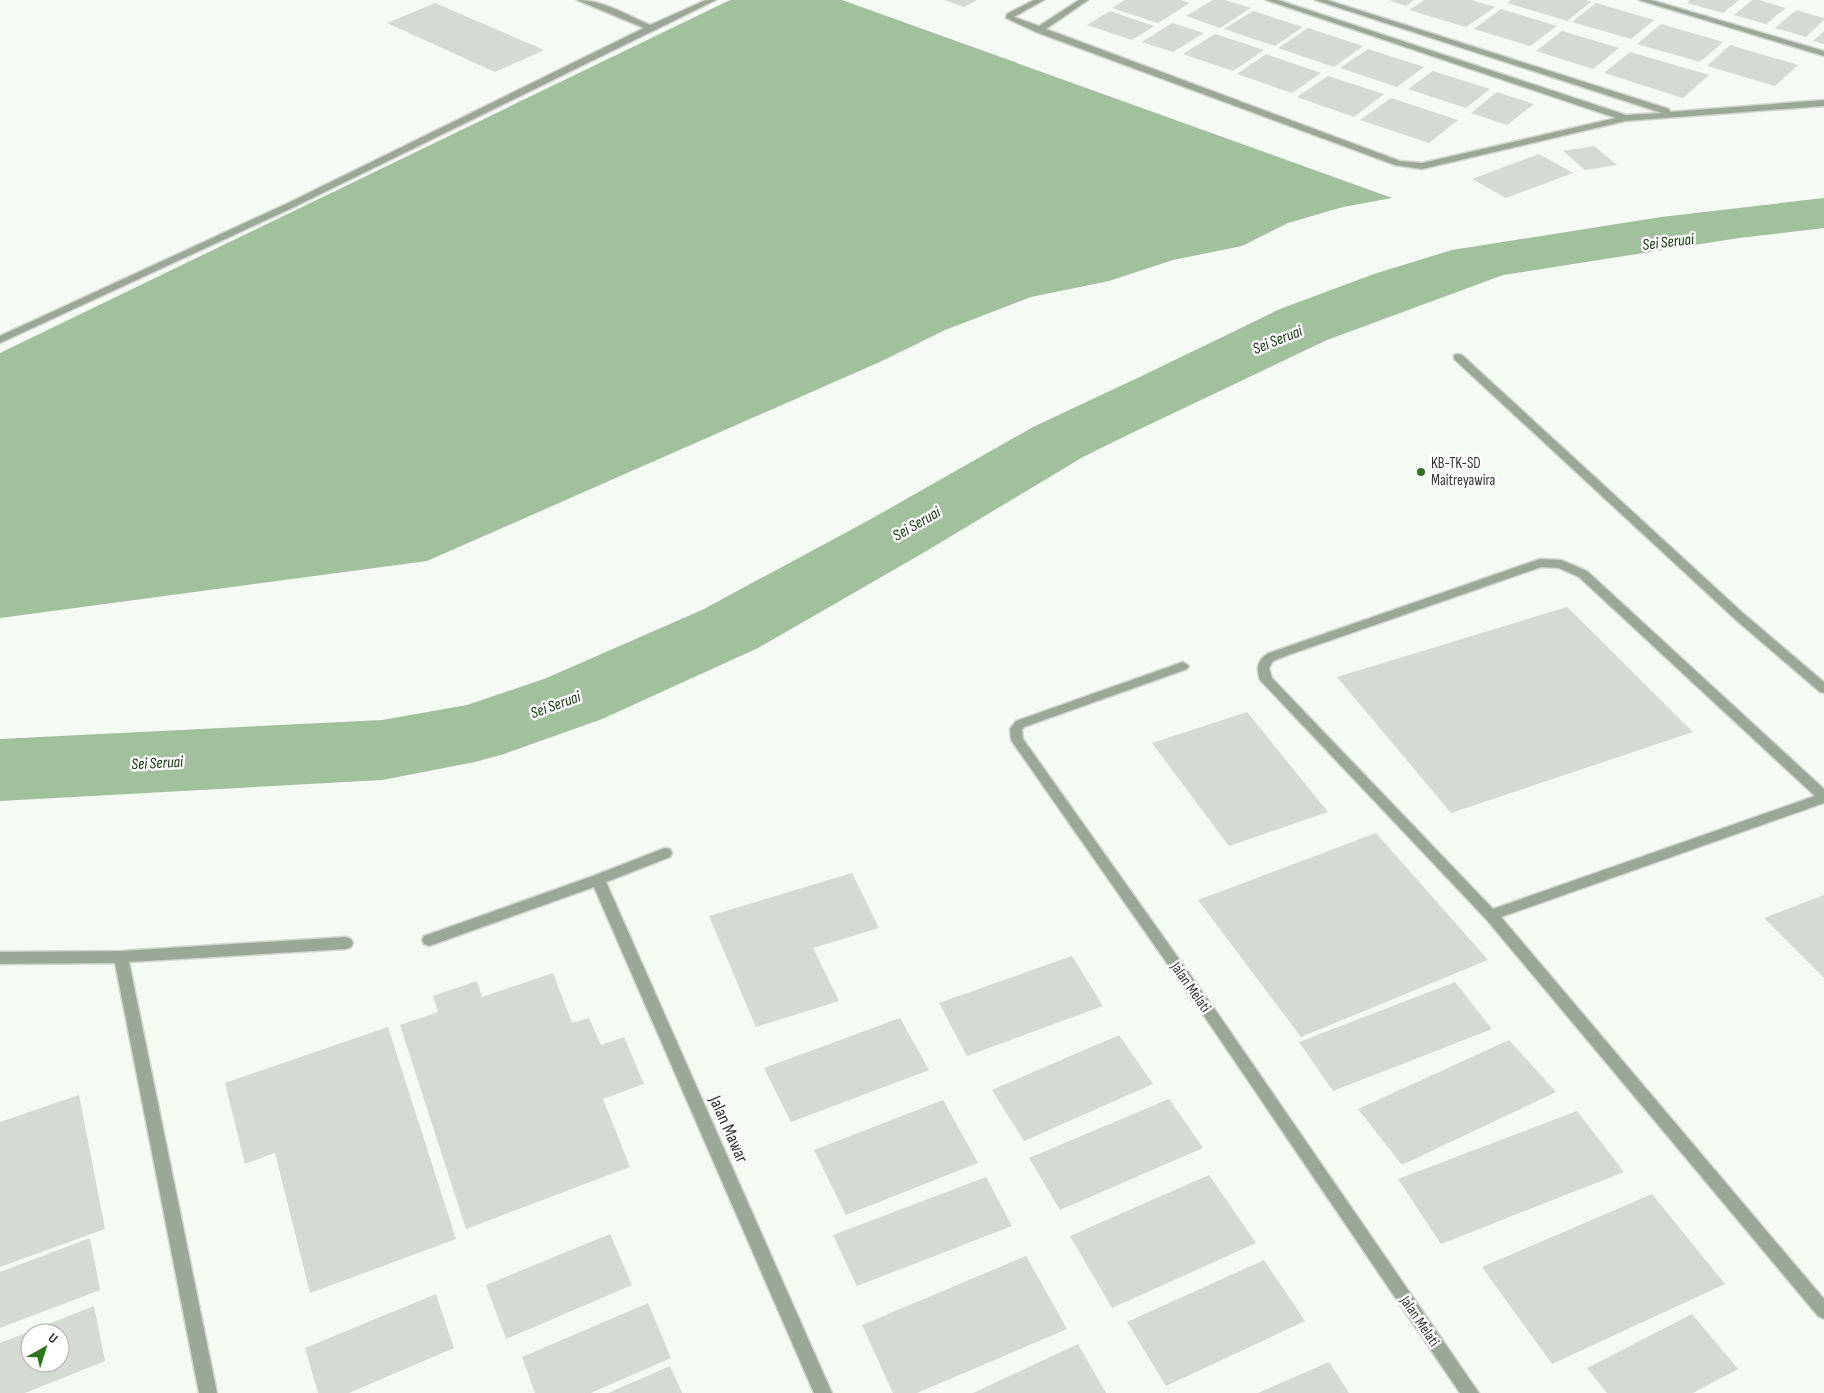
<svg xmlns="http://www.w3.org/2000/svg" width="1824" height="1393" viewBox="0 0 1824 1393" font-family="'Sofia Sans Condensed',sans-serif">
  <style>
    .water { fill: #a1c09c }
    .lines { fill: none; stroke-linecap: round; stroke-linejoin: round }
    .river { fill: #a1c09c; fill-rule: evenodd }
    .building { fill: #d3dbd2; fill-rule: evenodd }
    .lane-casing { stroke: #d0d7cf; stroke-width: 3 }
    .street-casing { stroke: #d0d7cf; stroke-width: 3 }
    .lane { fill: #9ba898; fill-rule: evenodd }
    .street { fill: #9ba898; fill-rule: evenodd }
    .poi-dot { fill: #2b761b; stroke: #fff; stroke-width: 2 }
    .labels { text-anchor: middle; stroke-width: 5; stroke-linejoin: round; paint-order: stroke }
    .poi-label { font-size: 15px; fill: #333532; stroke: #fff; text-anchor: start }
    .street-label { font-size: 15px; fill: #333532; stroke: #fff }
    .water-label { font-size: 16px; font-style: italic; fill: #0c3704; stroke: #fff }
    .near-street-label { font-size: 18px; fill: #333532; stroke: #fff }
  </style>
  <rect width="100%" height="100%" fill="#f3fbf2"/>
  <path class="water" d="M730,0h112l550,198 -49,9 -55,16 -46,23 -69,14 -64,21 -78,16 -86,33 -63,31 -455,200 -427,57v-265z
    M1824,198v30l-85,10 -236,37 -176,65 -246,117 -59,-23 258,-125 94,-35 78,-24 209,-33z"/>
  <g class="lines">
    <path class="river" d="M1153,376l24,6 10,14 -10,14 -94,47 -160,96 -165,95 -156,71 -98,35 -29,8 -93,18 -382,21v-62l382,-19 85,-15 77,-26 158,-69 169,-91 162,-92 96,-45z"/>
  </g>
  <path class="building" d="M944,0h33l-13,7z
    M1125,0h55l10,3 -32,20 -46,-15z
    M1213,0h12l26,8 -31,20 -34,-12z
    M1389,0h25l-8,6z
    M1424,0h47l24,7 -29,20 -57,-17z
    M1511,0h75l5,2 -24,19 -60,-18z
    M1690,0h49l-16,13 -36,-10z
    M1752,0h7l27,8 -20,16 -32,-9z
    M435,3l109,47 -49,22 -108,-49z
    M1596,3l58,17 -23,19 -59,-17z
    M1501,9l56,17 -27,20 -56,-17z
    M1796,10l28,8v2l-18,17 -31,-9z
    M1110,11l44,15 -22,14 -45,-15z
    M1253,11l50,16 -28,19 -51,-17z
    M1172,23l32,10 -31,19 -31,-10z
    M1661,24l62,18 -23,20 -63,-18z
    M1308,28l55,18 -29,21 -56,-19z
    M1562,31l57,17 -26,21 -57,-18z
    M1824,31v13l-11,-3z
    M1215,34l49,16 -31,21 -50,-17z
    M1730,45l68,20 -23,21 -68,-20z
    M1368,49l56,18 -27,20 -57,-19z
    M1630,52l79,23 -26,23 -79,-25z
    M1266,54l55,19 -29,20 -55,-19z
    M1433,71l57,18 -24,19 -58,-19z
    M1328,76l56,18 -30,23 -57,-20z
    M1497,92l37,12 -27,21 -36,-12z
    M1391,98l67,22 -29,23 -69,-23z
    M1594,146l23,19 -32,5 -22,-19z
    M1539,154l34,19 -67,25 -34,-19z
    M1567,607l126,125 -242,81 -114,-136z
    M1247,712l81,100 -99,34 -77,-103z
    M1376,833l112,127 -187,77 -103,-137z
    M852,873l27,55 -66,20 26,53 -83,26 -47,-111z
    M1824,895v83l-60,-60z
    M1072,956l31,50 -136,50 -28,-53z
    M553,973l19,50 17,-5 12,27 23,-8 20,47 -41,15 27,68 -164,62 -66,-204 38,-13 -5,-16 44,-15 5,16z
    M1455,982l37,47 -159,62 -34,-49z
    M900,1018l29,52 -138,52 -27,-54z
    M388,1027l68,212 -146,54 -35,-140 -30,11 -20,-81z
    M1119,1035l34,49 -129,57 -32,-51z
    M1509,1040l47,52 -154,73 -44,-56z
    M79,1095l26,134 -105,38v-145z
    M1169,1099l34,49 -143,62 -31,-52z
    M943,1100l35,63 -132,52 -32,-65z
    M1577,1111l47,61 -183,72 -43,-65z
    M1209,1175l47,68 -144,65 -42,-72z
    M986,1177l26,49 -155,60 -24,-51z
    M1652,1194l73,90 -173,80 -70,-97z
    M610,1234l22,51 -126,54 -20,-54z
    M90,1238l10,52 -100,38v-56z
    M1026,1256l41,73 -150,64h-24l-31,-68z
    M1264,1260l41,61 -139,65 -39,-64z
    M436,1294l18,54 -105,45h-31l-13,-45z
    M648,1303l23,55 -80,35h-56l-13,-36z
    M94,1306l11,55 -80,32h-25v-50zM30,1333h30v30h-30z
    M1692,1314l46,55 -45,24h-86l-20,-25z
    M1078,1344l28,49h-133z
    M1329,1362l20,31h-91z
    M670,1366l12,27h-74z"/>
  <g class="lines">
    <g class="lane-casing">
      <path id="lane" d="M577,0c26,0 50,15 73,25l56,-25h10l-424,208 -292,135v-7l286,-132 358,-176z
        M1458,354l4,1 282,259 80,68v11l-4,-1 -84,-72 -282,-261v-4z"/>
    </g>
    <g class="street-casing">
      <path id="street" d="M1034,0h10l-30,17 25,9 40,-26h9l-42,29 354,132 22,2 194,-45 -350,-118h12l348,115 36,-2 -347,-113h12l342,109 1,3 154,-12v6l-199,15 -203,48 -27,-4 -359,-133 -30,-14 1,-4z
        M1639,0h12l173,51v5z
        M1540,559l21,1 26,11 237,218v14l-323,114 323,382v20l-6,-3 -332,-397 -226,-239c-4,-12 -3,-20 9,-27zM1541,567l18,1 20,9 236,219 -322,113 -221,-231 -3,-10 4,-7 15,-6z
        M1183,662l6,4 -2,3 -163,58 -2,3 1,9 200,282 256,372h-19l-247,-364 -202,-289 -1,-11 6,-8z
        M665,848l5,1 2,4 -2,4 -64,25 226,511h-18l-220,-506 -165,59 -5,-2 -2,-4 2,-4 169,-60z
        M346,937l5,2 2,4 -2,4 -5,2 -217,13 88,431h-18l-84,-430 -115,1v-12l121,-1z"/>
    </g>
    <use href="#lane" class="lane"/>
    <use href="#street" class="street"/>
  </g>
  <circle class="poi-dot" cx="1421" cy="472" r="5"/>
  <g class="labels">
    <g class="poi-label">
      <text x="1431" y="468">KB-TK-SD<tspan x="1431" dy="17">Maitreyawira</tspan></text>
    </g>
    <g class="street-label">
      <text transform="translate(1191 987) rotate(55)" y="5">Jalan Melati</text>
      <text transform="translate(1420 1321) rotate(56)" y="5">Jalan Melati</text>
    </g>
    <g class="water-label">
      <text transform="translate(1668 241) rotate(-7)" y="6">Sei Seruai</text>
      <text transform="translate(1277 339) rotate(-22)" y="6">Sei Seruai</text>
      <text transform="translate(916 523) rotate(-30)" y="6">Sei Seruai</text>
      <text transform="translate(555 704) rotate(-20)" y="6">Sei Seruai</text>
      <text transform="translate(157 762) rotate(-3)" y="6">Sei Seruai</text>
    </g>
    <g class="near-street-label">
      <text transform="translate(729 1129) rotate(66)" y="6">Jalan Mawar</text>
    </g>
  </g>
  <g transform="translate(45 1348) rotate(39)"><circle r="24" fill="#ffffff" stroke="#adaead"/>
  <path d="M0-4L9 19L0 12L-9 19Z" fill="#2b761b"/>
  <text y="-8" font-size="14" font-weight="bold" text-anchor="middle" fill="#333532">U</text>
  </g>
</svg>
